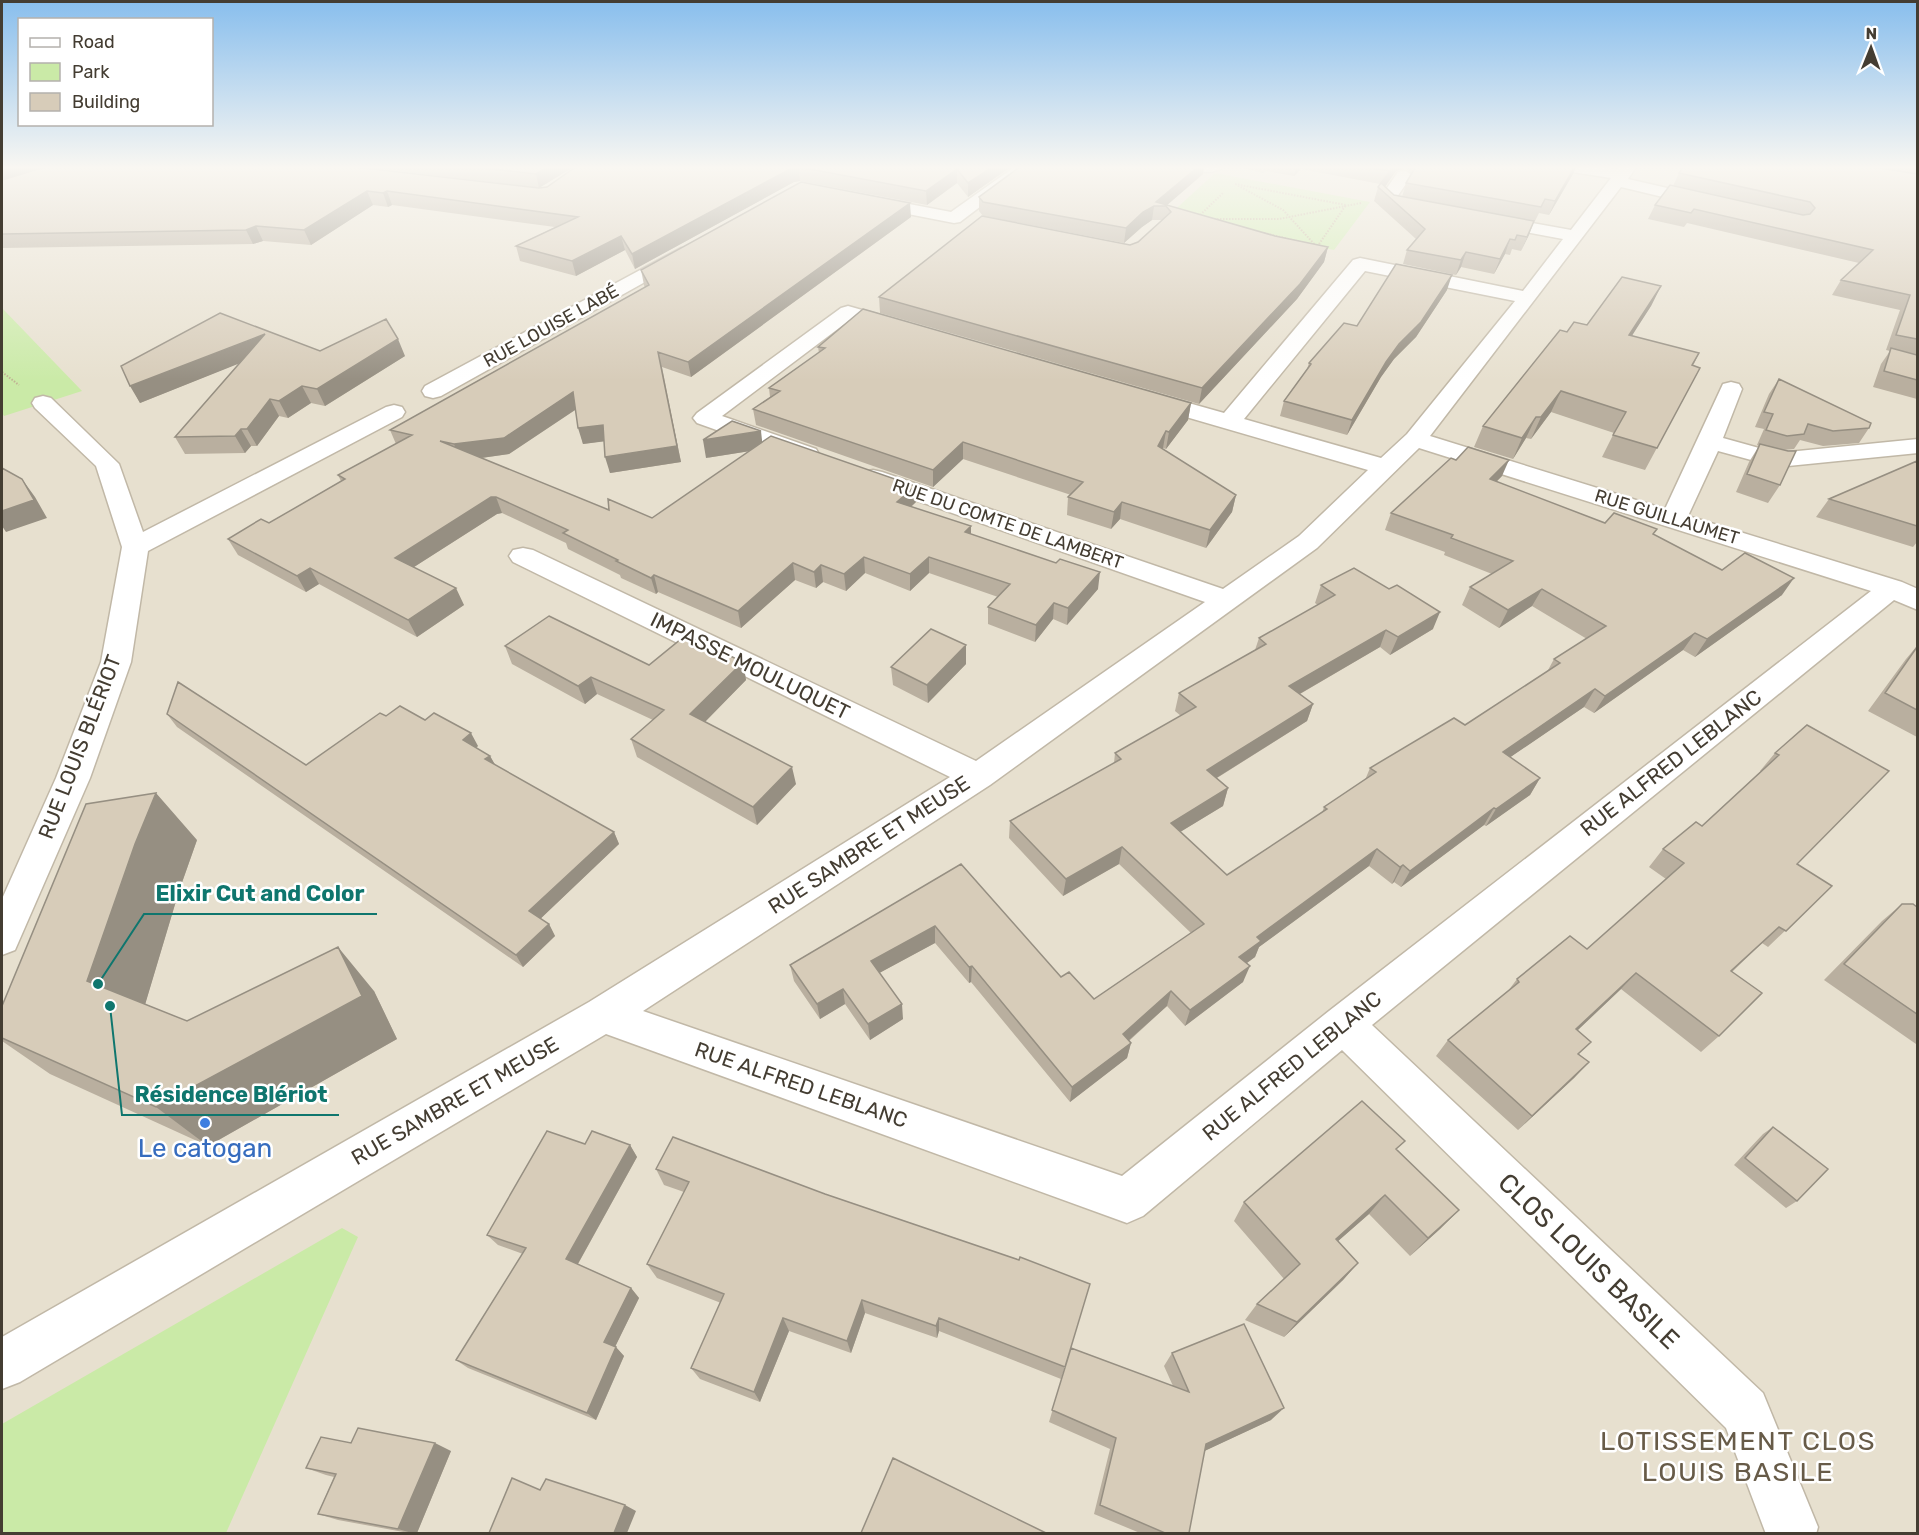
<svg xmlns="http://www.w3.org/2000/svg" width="1919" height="1535" viewBox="0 0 1919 1535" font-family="Rubik,sans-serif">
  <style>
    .residential { fill: #e7e0cf }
    .green { fill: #caeaa7 }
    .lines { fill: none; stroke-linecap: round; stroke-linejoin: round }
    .street-casing { stroke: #c1b8a7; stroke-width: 3 }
    .path { stroke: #c1b294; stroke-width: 2; stroke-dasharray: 1.5 1.5; stroke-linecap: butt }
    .street { fill: #fff; fill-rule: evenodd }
    .wall { fill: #b9af9f; fill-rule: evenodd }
    .shaded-wall { fill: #968f82 }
    .building { fill: #d7ccb9; stroke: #968f82; stroke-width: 1.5 }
    .shop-dot { fill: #3f7fe0; stroke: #fff; stroke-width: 2 }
    .labels { text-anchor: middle; stroke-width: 5; stroke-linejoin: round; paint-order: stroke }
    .far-street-label { font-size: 18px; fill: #443d32; stroke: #fff }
    .street-label { font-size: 21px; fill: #443d32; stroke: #fff }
    .near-shop-label { font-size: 26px; fill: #366cbe; stroke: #fff }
    .near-street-label { font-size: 26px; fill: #443d32; stroke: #fff }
    .near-neighbourhood-label { font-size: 27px; letter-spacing: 1.5px; fill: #675b48; stroke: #fff }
    .leader { fill: none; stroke: #0f766e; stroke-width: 2 }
    .callout-dot { fill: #0f766e; stroke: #fff; stroke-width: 2 }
    .callout-label { font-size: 22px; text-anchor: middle; font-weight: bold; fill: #0f766e; stroke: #fff; stroke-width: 5; stroke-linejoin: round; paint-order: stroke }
  </style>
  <rect width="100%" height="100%" fill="#f2ede1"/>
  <path class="residential" d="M2,166h1915v1367h-1915z"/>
  <path class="green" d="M1215,173l155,29 -36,48 -167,-33z
    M2,308l80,83 -78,25 -2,-3z
    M342,1228l16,9 -132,296h-224v-109z"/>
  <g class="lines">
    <g class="street-casing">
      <path id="street" d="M1016,166h18l-74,56 -6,1 -87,-17 -6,-1 -2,-4 2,-4 6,-1 84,16z
        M1188,166h36c-8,8 -28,8 -36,0z
        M1558,166h37l23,3 3,-3h16l-9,13 87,20 3,4 -3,4 -6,1 -88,-21 -191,249 235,73 58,-125 8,-2 8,2 3,5 -19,49 54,15 141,-14v14l-141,14 -59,-16 -30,65 214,66 16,7v21l-24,-10 -522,425 391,368 55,134 -2,7h-50l-40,-106 -384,-378 -199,166 -16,7 -521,-189 -586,348 -18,7v-52l587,-335 361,-225 -437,-215 -4,-6 4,-6 10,-2 10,2 443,211 229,-159 -341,-120 -3,-5 3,-5 9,-2 9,2 341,117 76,-53 69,-66 -230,-67 -3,-5 3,-5 8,-2 78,22 129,-153 7,-2 163,33 40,-52 -75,-14 -6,-1 -3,-4 3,-4 6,-1 83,15 40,-52 -45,-7zM1365,271l150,30 -108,133 -26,24 -137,-39zM1419,448l452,143 -542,420 -207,165 -479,-165 347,-226 327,-237z
        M1404,170l8,5 -15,22 34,7 3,4 -3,4c-14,3 -42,-2 -51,-14l18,-26z
        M681,248l7,2 2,4 -2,4 -247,138 -8,2 -8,-2 -3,-5 3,-5z
        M848,306l60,17 3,4 -3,4 -7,2 -50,-14 -129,97 94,33 3,5 -3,5 -9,2 -9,-2 -101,-36 -4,-5 4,-5 144,-105z
        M43,396l8,2 68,66 24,68 243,-125 8,-2 8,2 3,5 -3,5 -254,134 -17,111 -41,116 -75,172 -13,5v-56l54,-121 45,-116 21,-115 -26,-81 -61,-58 -3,-5 3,-5z"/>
    </g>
    <path class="path" d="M1235,184l111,21 -29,42 -34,-37z
      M1198,217l25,-24
      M1214,219h65l82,-16
      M1264,233l33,8
      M2,372l17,13"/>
    <use href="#street" class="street"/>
  </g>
  <path class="wall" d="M2,166l537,22 8,-1 30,-21h435l-44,31 -11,-14 -30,22 -127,-24 -6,1 -159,87 -10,-19 -49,26 -56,-15 -4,-15 39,-19 -163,-22 -4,2 -15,-2 -62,40 -48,-4 -10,3 -251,4z
    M356,166h219l-36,22z
    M1021,166h183l-1,8 -36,31 108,31 53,11 -4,15 -27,37 -98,105 -319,-91 -1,-16 251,-52 8,-3 25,-22h-11l-10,7 -18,16 -141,-27 -4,-5v-14z
    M1233,166h343l-3,8 -24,41 -10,-2 -4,8h-1l-13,30 -9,-2 -2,6 -5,-1 -11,20 -33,-7 -5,8 -53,-11 4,-14 9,-11 -42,-38 4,-14 2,-3 -79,-15 -7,7 -28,-5 -3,2zM1405,168l7,5 -6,10 -4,14 -8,-2 -9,-8 11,-16z
    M1684,166h233v233l-44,-12 8,-23 9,-13 -4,-1 14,-40 -68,-15 9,-15 18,-17 -172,-40 -3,4 -36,-8 7,-14 18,-19 6,-13z
    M911,217l-220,160 -29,-10 19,95 -71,11 -6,-32 -21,3 -8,-34 -66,44 -28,4 128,52 43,8 98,-67 -44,7 56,-16 154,60 -5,5 60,19v8l127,55 -31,36 -14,-6 -18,23 -47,-18v-17l10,-10 -69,-24 -19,18 -45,-18 -19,18 -23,-9 -7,6 -21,-8 -54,48 -83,-36 -2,2 -35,-16 -1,-3 -52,-26 -2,-6 -64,-30 -5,1 -83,53 50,38 -47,32 -98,-53 -13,8 -68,-37 -10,-16 41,-16 72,-42 -3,-6 58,-31 -6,-14 255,-142 -1,-3 -3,-15z
    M1661,286l-10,20 -20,30 68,17 -6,13 7,2 -55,102 -43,-13 12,-24 -63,-21 -20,27 -5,-1 -13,21 -39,-12 9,-21 84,-94 20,-7z
    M1447,290l-31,47 -22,22 -13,18 -34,58 -67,-19 4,-15 23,-32 2,-6 48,-37z
    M818,347l373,56 -3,17 -22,29 -3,-1 -1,1 74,46 -4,17 -26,36 -86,-29 -9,10 -44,-14 1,-18 3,-2 -108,-36 -30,28 -177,-62 -3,-16 17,-12 -1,-9 50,-35z
    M320,351l85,5 -80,50 -14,-3 -23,15 -9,-2 -22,30h-6l-6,7 -60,1 -10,-17 64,-74 -99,40 -19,-37z
    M1779,379l90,49 -10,15 -36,3 -23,-6 -6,9 -11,1 -3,35 -12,18 -32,-11 13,-30 10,-16 -2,-1 7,-16 -9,-2 14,-33z
    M1917,461v81l-4,5 -97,-30 13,-18z
    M1502,476l-6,6 109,41 49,12 68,35 60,25 -87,62 -12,-7 -89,63 -10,-6 -74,50 30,21 -10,17 -44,31 -2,-1 -83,62 -7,-5 -2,2 -23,-18 -110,81 -4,10 -8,6 -4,19 -58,44 -18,-20 -38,35 2,2 -4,15 -57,44 -99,-120 -2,1 -34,-40 -56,30 24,46 -33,21 -25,-36 -25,15 -26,-38 -4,-16 171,-101 100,113 33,22 97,-66 -72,-69 -56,32 -54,-58 1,-17 104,-58 1,-10 66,-37 -6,-5 4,-18 76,-43 4,-12 59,-33 -3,-2 6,-18 112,44 -43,26 -10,-8 -80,47 13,10 -6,17 -90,57 11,10 -5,18 -43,26 47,43 95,-62 2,-6 41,-27 5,-12 95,-43 82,-53 7,-13 33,-20 -55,-33 -33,22 -37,-23 8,-18 22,-13 -48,-19 1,-3 -60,-22 6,-17z
    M505,646l144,19 94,-3 3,18 -41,42 91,62 -39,41 -120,-68 -6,-18 22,-19 -56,-26 -12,10 -73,-40z
    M1917,646v91l-49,-26 38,-52z
    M966,664l-38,39 -35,-18 -2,-18z
    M167,714l139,51 119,-45 53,26 -2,2 14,8 5,9 119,67 5,12 -79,75 9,5 6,12 -32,31 -346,-240z
    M1807,725l-10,139 35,22 -64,61 -6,-4 -30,29 -13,64 -18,16 -80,-63 -43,41 1,24 10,8 -15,16 -56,52 -82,-74 12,-16 60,-49 9,-12 70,-30 79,-70 -17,-12 14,-18 39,-23 59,-55h-1l15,-18z
    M197,840l-18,51 -34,113 42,17 187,-30 23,48 -189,107 -158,-72 -48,-33v-35z
    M1902,904l15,3v136l-1,1 -92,-64 58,-59z
    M1773,1127l24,74 -11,7 -52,-43 29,-31z
    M585,1144l45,1 7,12 -59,107 53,24 8,10 -24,49 9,9 -28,64 -128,-52 -12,-8 67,-106 -25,-9 -11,-10z
    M1398,1151l61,59 -19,19 -30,27 -41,-42 -31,27 20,22 -15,17 -59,57 -39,-17 12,-16 27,-25 -50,-58 10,-19z
    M656,1169l169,25 265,90 -29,95 -122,-48 -2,7 -72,-25 -14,40 -62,-22 -29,71 -60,-23 -9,-11 30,-65 -64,-25 -10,-14 37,-72 -20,-7z
    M1071,1348l102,38 -9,-20 8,-13 99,67 -67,31 -15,82h-49l-46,-19 16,-65 -61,-27z
    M451,1451l-34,82h-8l-71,-13 -20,-6 16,-37 -8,-2 -20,-7z"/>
  <path class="shaded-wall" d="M4,166h51l-53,17v-16z
    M549,166h26l-36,22 -3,-14z
    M994,166h18l-44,31v-14z
    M1199,166h5l-1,8 -37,32 -10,-4z
    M1297,166h5l-1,3 -7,7z
    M1394,166h12l-1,2 -9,3 -14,20v-7z
    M1575,166h1l-3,8 -24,41 6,-14z
    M799,167l1,14 -6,1 -159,87 -3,-15 160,-86z
    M957,169v14l-30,22 -1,-14z
    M367,191l6,14 -62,40 -7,-15z
    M387,191l5,14 -4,2 -5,-14z
    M910,203l1,14 -220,160 -3,-15z
    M1154,206l-2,14 -10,7 -18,16 2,-15 17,-16z
    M1534,221l-5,14 -8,16 6,-14z
    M256,226l7,15 -10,3 -7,-14z
    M621,236l4,14 -49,26 -4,-15z
    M1510,239l-5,15 -11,20 6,-15z
    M1328,247l-4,15 -27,37 -98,105 3,-16z
    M1466,252l-5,15 -5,8 5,-15z
    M1452,275l-5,15 -31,47 -22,22 -13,18 -34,58 5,-15 34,-58z
    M1661,286l-10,20 -32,50 10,-21z
    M265,334l8,16 -133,53 -10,-17z
    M398,339l7,17 -80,50 -8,-17z
    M658,352l23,110 -71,11 -5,-16z
    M302,386l9,17 -23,15 -9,-17z
    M1561,391l-10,21 -20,27 10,-22z
    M573,392l5,16 -69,46 -49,7 -6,-17z
    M270,399l9,17 -22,30 -10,-17z
    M1191,403l-3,17 -22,29 3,-17z
    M1536,417l-10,21 -13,21 9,-21z
    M603,425l4,16 -24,3 -5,-16z
    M241,429l10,17 -6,7 -10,-17z
    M761,431l2,18 -57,9 -3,-18z
    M1166,431l-3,17 -8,15 3,-17z
    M963,442v17l-30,28v-17z
    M1509,460l-7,16 -20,20 8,-17z
    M22,479l13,18 12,21 -41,14 -4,-6v-15z
    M915,486l1,16 -18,16 -1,-16z
    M1236,495l-4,17 -26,36 4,-18z
    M491,497h5l6,16 -5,1 -94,60 -8,-16z
    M1122,502l-2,17 -9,10 3,-17z
    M971,526v16l-6,-10z
    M864,557l1,16 -19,18 -2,-17z
    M929,557v16l-19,18v-17z
    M793,563l2,17 -54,48 -3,-17z
    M821,565l2,17 -7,6 -2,-16z
    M310,568l9,16 -13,8 -9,-16z
    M1100,572l-2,17 -31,36 1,-17z
    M654,575l4,17 -2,2 -5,-16z
    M1794,578l-12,17 -87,62 12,-18z
    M456,588l8,17 -47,32 -9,-17z
    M1542,589l-10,17 -33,22 9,-18z
    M1054,603l-1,16 -18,23 1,-17z
    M1440,612l-7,17 -43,26 8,-18z
    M1386,630l-6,17 -96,56 5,-17z
    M1695,633l-12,17 -89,63 11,-17z
    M966,645v19l-38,39 -1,-18z
    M743,662l3,18 -51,52 -5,-18z
    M591,677l6,17 -12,10 -7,-18z
    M1595,689l-11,18 -91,62 10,-17z
    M1313,704l-6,17 -105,66 5,-17z
    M471,733l7,13 -9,7 -6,-13z
    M490,756l7,12 -12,-9z
    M792,767l4,17 -39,41 -4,-18z
    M1540,778l-10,17 -44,31 10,-17z
    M1228,788l-5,18 -56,34 4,-17z
    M156,793l41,47 -18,51 -40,134 -52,-44 48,-137z
    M1494,808l-10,17 -83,62 9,-16z
    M614,832l5,12 -83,79 -7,-12z
    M1122,847l-3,17 -56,32 3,-17z
    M1377,849l-8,17 -110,81 -4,10 -22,16 6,-16 18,-20z
    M1403,865l-9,17 -2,2 8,-17z
    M549,924l6,12 -32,31 -7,-12z
    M935,926v17l-63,34 -1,-16z
    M338,947l36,44 23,48 -189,107 -52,-39z
    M972,966l-1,16 -2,1v-16z
    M1250,966l-7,16 -58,44 5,-16z
    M1636,973l-15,16 -59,56 14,-16z
    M843,989l2,15 -25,15 -3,-15z
    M1171,991l-4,15 -48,43 4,-15z
    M902,1004l1,15 -33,21 -2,-16z
    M1131,1043l-4,15 -57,44 2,-15z
    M1589,1062l-15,16 -56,52 14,-14z
    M630,1145l7,12 -62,112 -9,-10z
    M1385,1195l-16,19 -48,42 15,-17z
    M1459,1210l-19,19 -30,27 18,-18z
    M1358,1263l-15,17 -59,57 13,-15z
    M631,1288l8,10 -26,53 -9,-9z
    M862,1300l3,13 -14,40 -4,-12z
    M783,1318l6,13 -29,71 -6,-10z
    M939,1318v13l-2,7 -1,-12z
    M616,1347l8,9 -28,64 -9,-7z
    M1284,1408l-13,12 -75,35 10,-11z
    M435,1443l16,8 -34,82h-5l-14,-4z
    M625,1505l11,6 -9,22h-13z"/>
  <path class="building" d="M48,166h298l193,22 8,-1 30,-21h417l-26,17 -11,-14 -31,22 -127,-24 -7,1 -160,86 -11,-18 -49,25 -56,-15 62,-29 -191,-26 -4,2 -16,-2 -63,39 -48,-4 -10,4 -244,4v-54z
    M465,166h84l-13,8z
    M1021,166h178l-43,36 119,34 53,11 -28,37 -98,104 -323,-91 103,-81 148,29 8,-3 33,-30 -5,-6h-12l-11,6 -17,16 -143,-26 -4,-5z
    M1360,166h34l-12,18 12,11 140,26 -7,16 -10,-2 -2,5 -5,-1 -10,20 -34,-7 -5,8 -54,-10 18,-21 -47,-42 12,-16z
    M1416,166h159l-20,35 -10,-2 -4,8 -135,-24z
    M1684,166h183l50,8v165l-21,-4 14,-40 -69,-15 32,-30 -179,-41 -3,4 -36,-8 15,-20 133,30 7,-1 5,-6 -5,-6 -131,-29z
    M801,182l109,21 -222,159 -30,-10 19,94 -72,11 -2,-32 -25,3 -5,-36 -69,46 -50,6 -14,-3 169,69 -1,-11 44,19 119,-82 144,50 -18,16 74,24 -6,6 91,31 4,-4 40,13 -32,36 -14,-5 -18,22 -48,-18 22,-23 -81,-27 -19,17 -46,-17 -20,17 -23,-9 -7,7 -21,-9 -55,48 -84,-36 -3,3 -35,-17 2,-1 -55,-27 5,-3 -72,-33h-5l-96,61 61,30 -48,32 -98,-52 -13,8 -69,-37 33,-20 8,4 76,-44 -7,-4 74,-40 -22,-5 259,-145 -8,-15z
    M1396,264l56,11 -31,47 -22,22 -13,18 -34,58 -68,-19 27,-37 -2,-1 35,-40 13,3z
    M1622,277l39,9 -32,49 70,18 -7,12 8,3 -43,80 -44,-13 13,-23 -65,-21 -20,26h-5l-14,21 -39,-12 77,-96 7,2 7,-10 13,3z
    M863,309l328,94 -22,29 -3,-1 -8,15 78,49 -26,35 -88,-28 -8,10 -46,-15 15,-15 -120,-40 -30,28 -180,-61 27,-18 -11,-3 56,-40 -7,-1z
    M220,313l100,38 66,-32 12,20 -81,50 -15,-3 -23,15 -9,-2 -23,30h-6l-6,7 -60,1 90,-103 -135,52 -9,-20z
    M1891,348l26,7v25l-33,-9z
    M1779,379l92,44 -2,5 -36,3 -25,-7 -4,10 -17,2 -21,-6 7,-16 -9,-2z
    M732,421l29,10 -58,9z
    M1760,444l28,7h8l-16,34 -33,-11z
    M1468,447l41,13 -19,19 115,44 9,-10 43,16 -4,5 69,36 23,-17 49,25 -87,61 -12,-6 -90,63 -10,-7 -92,63 37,26 -44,31 -2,-1 -84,63 -7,-6 -3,2 -23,-18 -120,88 4,4 -22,16 11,9 -60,44 -19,-19 -48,43 8,9 -59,44 -100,-121 -3,1 -34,-41 -64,35 31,43 -34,20 -25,-35 -26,15 -27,-39 171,-101 100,113 8,-5 25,27 110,-75 -82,-77 -56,32 -56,-58 111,-62 -6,-6 81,-46 -17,-14 87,-49 -7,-6 76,-43 -14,-10 33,-17 35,21 8,-4 43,27 -42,25 -12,-7 -97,56 24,18 -106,66 21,18 -57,35 56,52 100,-66 -3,-2 52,-35 -6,-4 84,-50 11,7 95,-62 -6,-4 52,-33 -64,-37 -34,21 -38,-23 43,-26 -62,-23 2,-3 -62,-22 60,-55 5,2z
    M1917,461v65l-88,-27z
    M2,468l20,11 12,21 -32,11z
    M549,616l100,49 37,-30 57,27 -53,52 102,53 -39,40 -122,-68 33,-29 -73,-33 -13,9 -73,-40z
    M931,629l35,16 -39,40 -36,-18z
    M1917,647v63l-32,-17z
    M178,682l128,83 74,-52 6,3 14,-10 25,14 9,-7 37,20 -8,7 27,16 -5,3 129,73 -85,79 20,13 -33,31 -349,-241z
    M1807,725l82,46 -92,93 35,22 -46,45 -7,-4 -48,44 31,22 -43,43 -83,-63 -60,56 15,13 -13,12 11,8 -57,54 -84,-76 71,-58 -2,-3 53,-43 17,13 97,-86 -21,-14 33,-27 6,4 77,-71 -4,-2z
    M156,793l-21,51 -48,137 100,40 151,-74 24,49 -206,111 -154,-69v-32l84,-202z
    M1902,904h11l4,3v107l-73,-50z
    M1362,1101l43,40 -9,8 63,61 -31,28 -43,-43 -49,44 22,24 -61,59 -40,-18 43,-40 -56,-62z
    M1773,1127l55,42 -31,32 -52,-43z
    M547,1131l38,13 7,-13 38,14 -64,114 65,29 -27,54 12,5 -29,66 -131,-53 70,-112 -39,-13z
    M673,1137l152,57 194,66 1,-3 70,27 -25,83 -126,-49 -3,8 -74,-26 -15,41 -64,-23 -29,74 -63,-24 33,-74 -77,-30 42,-82 -33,-13z
    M1244,1324l40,84 -78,36 -17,89h-24l-65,-28 16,-67 -64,-28 19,-62 118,44 -17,-39z
    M358,1428l77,15 -37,86 -80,-15 18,-40 -30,-6 15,-31 30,6z
    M893,1458l153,75h-185z
    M512,1478l28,12 6,-11 79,26 -11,28h-125z"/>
  <linearGradient id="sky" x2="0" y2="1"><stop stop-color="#88beed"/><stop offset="0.44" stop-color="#f9f7f2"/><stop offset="1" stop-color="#f9f7f2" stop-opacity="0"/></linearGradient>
  <rect width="1919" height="381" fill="url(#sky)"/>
  <circle class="shop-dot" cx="205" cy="1123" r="6"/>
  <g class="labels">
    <g class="far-street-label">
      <text transform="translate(551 326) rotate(-29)" y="6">RUE LOUISE LABÉ</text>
      <text transform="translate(1667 517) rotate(17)" y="6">RUE GUILLAUMET</text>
      <text transform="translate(1008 524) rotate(19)" y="6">RUE DU COMTE DE LAMBERT</text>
    </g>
    <g class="street-label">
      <text transform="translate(750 666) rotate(26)" y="7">IMPASSE MOULUQUET</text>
      <text transform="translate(80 747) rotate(-69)" y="7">RUE LOUIS BLÉRIOT</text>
      <text transform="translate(1671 763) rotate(-38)" y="7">RUE ALFRED LEBLANC</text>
      <text transform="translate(869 845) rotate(-33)" y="7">RUE SAMBRE ET MEUSE</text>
      <text transform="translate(1292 1066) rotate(-39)" y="7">RUE ALFRED LEBLANC</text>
      <text transform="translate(801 1085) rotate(19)" y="7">RUE ALFRED LEBLANC</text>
      <text transform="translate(455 1101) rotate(-30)" y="7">RUE SAMBRE ET MEUSE</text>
    </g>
    <g class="near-shop-label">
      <text x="205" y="1157">Le catogan</text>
    </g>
    <g class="near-street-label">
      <text transform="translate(1589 1261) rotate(44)" y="9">CLOS LOUIS BASILE</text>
    </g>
    <g class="near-neighbourhood-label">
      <text x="1738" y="1450">LOTISSEMENT CLOS<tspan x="1738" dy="31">LOUIS BASILE</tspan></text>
    </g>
  </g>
  <path class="leader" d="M98 984L144 914H377M110 1006L122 1115H339"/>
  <g class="callout-dot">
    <circle cx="98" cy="984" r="6"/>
    <circle cx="110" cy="1006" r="6"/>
  </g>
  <g class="callout-label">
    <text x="260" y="901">Elixir Cut and Color</text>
    <text x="231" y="1102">Résidence Blériot</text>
  </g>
  <rect width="1919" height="1535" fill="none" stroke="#443d32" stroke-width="6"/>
  <rect x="18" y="18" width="195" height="108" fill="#ffffff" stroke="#b4b1ad" stroke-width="1.5"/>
  <rect x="30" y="38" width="30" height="9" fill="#ffffff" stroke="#b4b1ad" stroke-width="1.5"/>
  <text x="72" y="48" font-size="18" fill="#443d32">Road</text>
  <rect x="30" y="63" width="30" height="18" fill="#caeaa7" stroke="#b4b1ad" stroke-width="1.5"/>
  <text x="72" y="78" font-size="18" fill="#443d32">Park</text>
  <rect x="30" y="93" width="30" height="18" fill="#d7ccb9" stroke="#b4b1ad" stroke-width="1.5"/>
  <text x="72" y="108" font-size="18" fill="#443d32">Building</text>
  <g transform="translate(1871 48) rotate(1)" stroke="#ffffff" stroke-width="4.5" paint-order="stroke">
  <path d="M0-4.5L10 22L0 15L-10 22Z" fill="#443d32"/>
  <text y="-9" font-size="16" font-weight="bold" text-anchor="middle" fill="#443d32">N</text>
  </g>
</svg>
